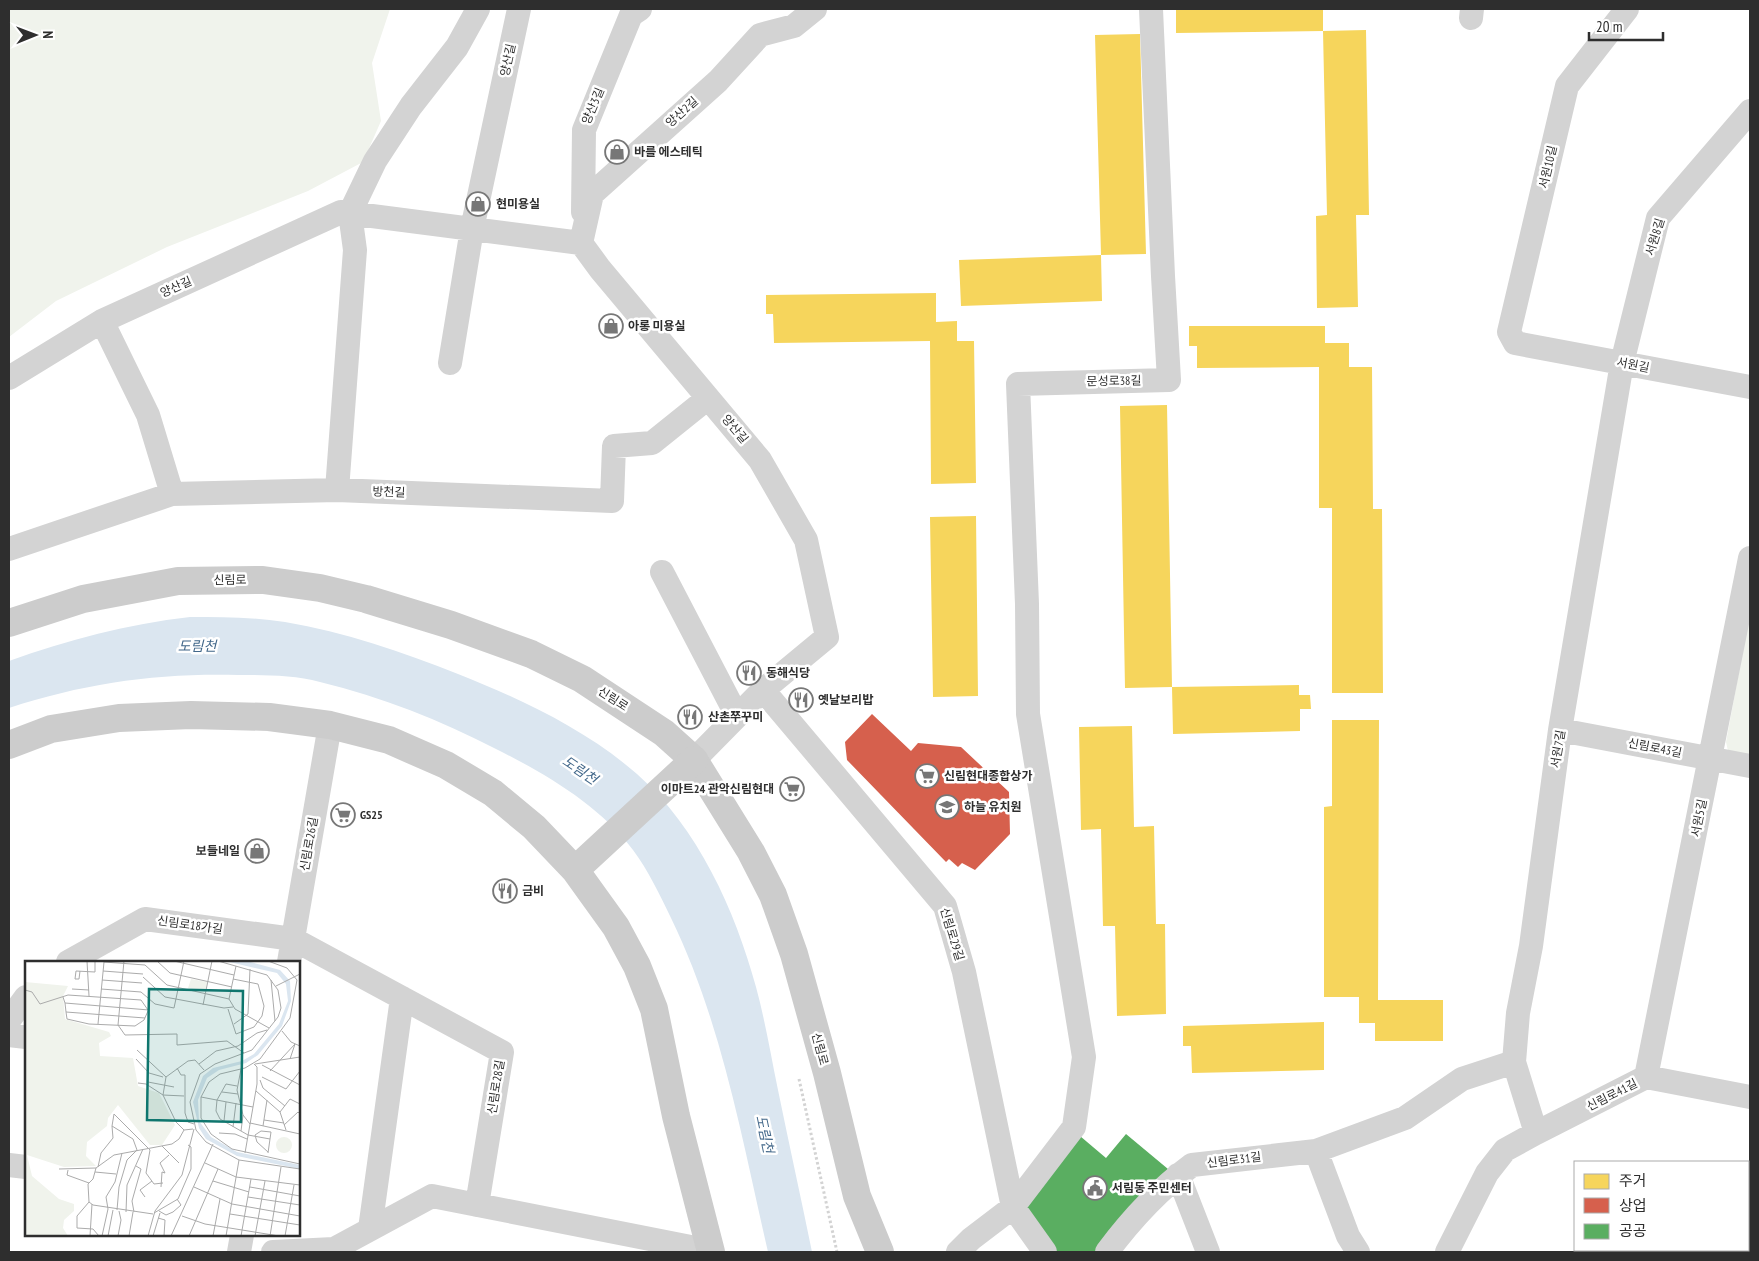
<svg xmlns="http://www.w3.org/2000/svg" width="1759" height="1261" viewBox="0 0 1759 1261" font-family="'PT Sans Narrow','Noto Sans KR',sans-serif">
  <style>
    .green { fill: #f0f3ec }
    .water { fill: #dbe6f0 }
    .homes { fill: #f6d55c }
    .shops { fill: #d6604d }
    .public { fill: #5aae61 }
    .lines { fill: none; stroke-linecap: round; stroke-linejoin: round }
    .path { stroke: #d3d3d3; stroke-width: 3; stroke-dasharray: 2.5 2.5; stroke-linecap: butt }
    .street { stroke: #d3d3d3; stroke-width: 24 }
    .secondary { stroke: #ccc; stroke-width: 28 }
    .secondary-bridge { stroke: #ccc; stroke-width: 28 }
    .labels { text-anchor: middle; stroke-width: 5; stroke-linejoin: round; paint-order: stroke }
    .street-label { font-size: 12px; fill: #2e2e2e; stroke: #fff }
    .poi-label { font-size: 12px; font-weight: bold; fill: #2e2e2e; stroke: #fff; text-anchor: start }
    .water-label { font-size: 14px; font-style: italic; fill: #43688a; stroke: #fff }
    .inset-road { fill: none; stroke: #ababab; stroke-width: 1 }
    .view { fill: #0f766e; fill-opacity: 0.15; stroke: #0f766e; stroke-width: 2.5 }
    .inset-edge { fill: none; stroke: #2e2e2e; stroke-width: 2.5 }
  </style>
  <rect width="100%" height="100%" fill="#fff"/>
  <path class="green" d="M9,9h381l-18,54 9,58 -18,41 -55,29 -141,56 -111,54 -47,36z
    M1750,613v142l-22,-4 -2,-9z"/>
  <path class="water" d="M190,617c31,0 63,0 95,5 60,10 117,30 173,52 63,25 127,55 179,100 61,54 98,136 119,213 9,33 15,69 22,103 11,54 23,108 34,162h-44c-26,-113 -46,-229 -97,-334 -11,-23 -23,-48 -38,-68 -34,-45 -87,-76 -137,-101 -56,-29 -114,-52 -176,-67 -26,-7 -55,-7 -82,-7 -80,-2 -153,8 -229,33v-47c59,-21 118,-37 181,-44z"/>
  <path class="homes" d="M1176,9h147v22l-147,2z
    M1366,30l3,185h-13l2,92 -41,1 -1,-92 11,-1 -4,-184z
    M1140,34l6,220 -45,1 -6,-220z
    M1101,255l1,46 -141,5 -2,-46z
    M936,293v29l21,-1v20h17l2,142 -45,1 -1,-143 -156,2 -1,-29h-7v-19z
    M1189,326h136v17h24v24h23l1,142h9l1,184h-51v-185h-13v-141l-122,1v-22h-8z
    M1167,405l5,282 -47,1 -5,-282z
    M976,516l2,180 -45,1 -3,-180z
    M1299,685v10h11l1,14h-11v22l-127,3 -1,-47z
    M1332,720h47l-1,280h65v41h-68v-18h-16v-26h-35v-190l8,-1z
    M1132,726l2,101 20,-1 2,98h9l1,90 -49,2 -2,-90h-12l-2,-97 -20,1 -2,-103z
    M1324,1022v48l-132,3 -1,-27h-8v-20z"/>
  <path class="shops" d="M872,714l39,37 7,-8 43,4 48,45 1,42 -35,36 -13,-7 -4,4 -9,-8 -3,3 -99,-102 -2,-18z"/>
  <path class="public" d="M1126,1134l42,35 -68,83h-47l-32,-45 59,-71 26,22z"/>
  <g class="lines">
    <path class="path" d="M799,1079l38,173"/>
    <path class="street" d="M1627,9l-60,77 -58,246 6,11 235,44
      M1471,18l1,-9
      M583,212l1,-82 47,-115 9,-6
      M581,243l11,-49 126,-113 42,-46 34,-9 21,-17
      M102,321l46,94 24,79
      M450,363l22,-134 47,-220
      M9,378l93,-57 239,-109 240,31 19,26 160,191 46,80 21,97 -64,53 -69,70
      M337,490l18,-240 -5,-37 25,-52 36,-55 46,-59 21,-38
      M9,549l163,-55 165,-4 275,11 2,-55 38,-3 56,-45
      M662,572l75,144
      M763,690l182,216 19,66 49,235 32,45
      M1560,730l190,36
      M68,962l77,-43 148,20 209,113 -25,153
      M289,962l41,-237
      M9,1020l17,-23
      M9,1035l17,2
      M1646,1077l104,-519
      M1536,1133l-22,-71 4,-49 13,-67 29,-216 62,-367 36,-145 92,-107
      M1316,1151l32,85 10,16
      M9,1165l17,2
      M1178,1175l30,77
      M370,1229l32,-231
      M239,1252l3,-17
      M273,1252l61,-3 98,-53 279,55
      M958,1252l13,-13 42,-32 61,-80 10,-70 -56,-343 -1,-110 -9,-220 151,-4 -6,-104 -12,-267
      M1107,1252c23,-31 54,-64 85,-87l124,-14 89,-33 57,-39 52,-17
      M1447,1252l40,-79 18,-23 31,-17 110,-56 104,20"/>
    <path class="secondary" d="M9,623l74,-24 95,-18 85,-1 57,8 46,11 85,26 80,29 51,25 82,54 30,27 57,92 22,43 21,59 33,119 30,123 23,56"/>
    <path class="secondary-bridge" d="M9,745l42,-16 68,-11 72,-3 78,2 61,8 59,15 57,25 47,28 41,34 41,43 41,57 21,39 17,43 22,107 35,136
      M575,870l119,-110"/>
  </g>
  <defs>
    <g id="shop-ring" transform="scale(1.25)"><circle r="9.5" fill="#fff" stroke="#777" stroke-width="1.5"/><path d="M-5-2.5h2.3a2.7 3.5 0 0 1 5.4 0H5L5.5 6h-11ZM-1.5-2.5h3a1.5 2.3 0 0 0-3 0Z" fill="#777"/></g>
    <g id="restaurant-ring" transform="scale(1.25)"><circle r="9.5" fill="#fff" stroke="#777" stroke-width="1.5"/><path d="M-5-6h1v4h1v-4h1v4h1v-4h1v5L-1.5 .5V6h-2V.5L-5-1ZM5-6V6H3V1.5H1.5Q1.5-4 5-6Z" fill="#777"/></g>
    <g id="supermarket-ring" transform="scale(1.25)"><circle r="9.5" fill="#fff" stroke="#777" stroke-width="1.5"/><path d="M-6-5.5h2.5l.6 2H6L4.5 2H-2.5L-4.4-4H-6ZM-1.5 3.2a1.3 1.3 0 1 0 .1 0ZM3 3.2a1.3 1.3 0 1 0 .1 0Z" fill="#777"/></g>
    <g id="school-ring" transform="scale(1.25)"><circle r="9.5" fill="#fff" stroke="#777" stroke-width="1.5"/><path d="M0-5L7-2L0 1L-7-2ZM-4 1L0 2.5L4 1V4Q0 6-4 4Z" fill="#777"/></g>
    <g id="civic-ring" transform="scale(1.25)"><circle r="9.5" fill="#fff" stroke="#777" stroke-width="1.5"/><path d="M-.6-6.5H3V-4.5H.6V-3L4-1V1h2V6H-6V1h2V-1L-.6-3ZM-1.2 2.5V6h2.4V2.5Z" fill="#777"/></g>
  </defs>
  <g fill-rule="evenodd">
    <use href="#shop-ring" x="617" y="152"/>
    <use href="#shop-ring" x="478" y="204"/>
    <use href="#shop-ring" x="611" y="326"/>
    <use href="#restaurant-ring" x="749" y="673"/>
    <use href="#restaurant-ring" x="801" y="700"/>
    <use href="#restaurant-ring" x="690" y="717"/>
    <use href="#supermarket-ring" x="927" y="776"/>
    <use href="#supermarket-ring" x="792" y="789"/>
    <use href="#school-ring" x="947" y="807"/>
    <use href="#supermarket-ring" x="343" y="815"/>
    <use href="#shop-ring" x="257" y="851"/>
    <use href="#restaurant-ring" x="505" y="891"/>
    <use href="#civic-ring" x="1095" y="1188"/>
  </g>
  <g class="labels">
    <g class="street-label">
      <text transform="translate(508 60) rotate(-78)" y="4">양산길</text>
      <text transform="translate(593 106) rotate(-67)" y="4">양산3길</text>
      <text transform="translate(682 112) rotate(-42)" y="4">양산2길</text>
      <text transform="translate(1548 167) rotate(-77)" y="4">서원10길</text>
      <text transform="translate(1655 237) rotate(-73)" y="4">서원8길</text>
      <text transform="translate(176 287) rotate(-24)" y="4">양산길</text>
      <text transform="translate(1633 365) rotate(11)" y="4">서원길</text>
      <text transform="translate(1114 381) rotate(-1)" y="4">문성로38길</text>
      <text transform="translate(735 429) rotate(50)" y="4">양산길</text>
      <text transform="translate(389 492) rotate(2)" y="4">방천길</text>
      <text transform="translate(230 580) rotate(-1)" y="4">신림로</text>
      <text transform="translate(613 699) rotate(33)" y="4">신림로</text>
      <text transform="translate(1655 748) rotate(11)" y="4">신림로43길</text>
      <text transform="translate(1558 749) rotate(-81)" y="4">서원7길</text>
      <text transform="translate(1699 818) rotate(-79)" y="4">서원5길</text>
      <text transform="translate(309 844) rotate(-80)" y="4">신림로26길</text>
      <text transform="translate(190 925) rotate(8)" y="4">신림로18가길</text>
      <text transform="translate(952 934) rotate(73)" y="4">신림로29길</text>
      <text transform="translate(820 1049) rotate(75)" y="4">신림로</text>
      <text transform="translate(496 1087) rotate(-81)" y="4">신림로28길</text>
      <text transform="translate(1612 1095) rotate(-27)" y="4">신림로41길</text>
      <text transform="translate(1234 1160) rotate(-7)" y="4">신림로31길</text>
    </g>
    <g class="poi-label">
      <text x="634" y="156">바를 에스테틱</text>
      <text x="496" y="208">현미용실</text>
      <text x="628" y="330">아롱 미용실</text>
      <text x="766" y="677">동해식당</text>
      <text x="818" y="704">옛날보리밥</text>
      <text x="708" y="721">산촌쭈꾸미</text>
      <text x="944" y="780">신림현대종합상가</text>
      <text x="774" y="793" text-anchor="end">이마트24 관악신림현대</text>
      <text x="964" y="811">하늘 유치원</text>
      <text x="360" y="819">GS25</text>
      <text x="240" y="855" text-anchor="end">보들네일</text>
      <text x="522" y="895">금비</text>
      <text x="1112" y="1192">서림동 주민센터</text>
    </g>
    <g class="water-label">
      <text x="197" y="651">도림천</text>
      <text transform="translate(580 770) rotate(34)" y="5">도림천</text>
      <text transform="translate(765 1134) rotate(78)" y="5">도림천</text>
    </g>
  </g>
  <g transform="translate(25 961)">
    <rect width="275" height="275" fill="#fff"/>
    <path d="M166,18l16,3 -2,10 -17,-4zM0,21l43,4 -5,10 2,23 44,13 2,4 -12,7 1,13 33,2 5,28 21,7 16,32 -13,20h-12l-32,-40 -10,13 -1,8 -20,16 -1,14 10,10 -32,1 -37,-12 5,21 27,23 15,5v7l-10,9 -1,8 5,8h-43zM251 184a8 8 0 1 1 16 0a8 8 0 1 1-16 0Z" fill="#f0f3ec"/>
    <path d="M200,0h22l33,9 10,11 1,20 -9,25 -24,29 -12,8 -27,7 -12,8 -9,22 1,21 12,16 26,15 63,13v4l-63,-13 -31,-17 -7,-11 -6,-26 10,-26 10,-8 29,-7 12,-7 25,-30 9,-23 -2,-17 -9,-11z" fill="#dbe6f0"/>
    <path class="inset-road" d="M62,0l2,35M99,0l-6,64 7,10 52,-1v11l50,-4 17,12M132,0l13,12 62,14M149,0l60,14M193,0l49,14 11,15 3,18 -3,9 -26,33 -37,14 -15,10 -10,28 6,28 10,12 33,18 61,9M243,0l19,7 10,12 -7,38 -30,41 -15,9 -25,6 -11,8 -8,15v21l10,16 21,15 68,15M79,1l41,3 22,20 62,14M211,5l-7,33 6,10 34,19M55,10l-1,8h-4l1,-8 19,1v-11M78,10l40,3M118,16l22,20 59,11 9,-1M208,18l25,5 6,22 -2,10 -8,11 -18,7M77,19l40,3M246,19l4,41M251,25l24,-12M47,28l17,1M76,28l40,3M0,29l7,2 8,12 28,-9 73,5 7,10M116,31l14,12 19,4 10,-47M38,36l2,6 84,7M40,42l1,9 79,6M178,44l9,-44M203,48l8,25M41,51l1,7 22,5 46,2 9,-6 4,-9M73,63l6,-62M209,63l14,-10 2,-45M257,70l9,11 9,4M112,89l29,27M111,98l13,14 14,4M265,98l5,-15M174,103l17,-13 22,-5 19,-13 10,-3M230,103l45,-7M237,104l38,20M152,107l4,7h4v38l3,9 6,2M216,108l-4,21 6,25 7,9M245,110l25,-27M237,116l24,12 14,-18M235,119l3,8 22,18M123,121l26,5M113,122l8,1 17,11 21,1M212,125l-11,-2 -9,16 -1,11 4,8 28,16 22,4M231,130l24,21M197,131l16,2M176,136l52,10M239,159l20,3M199,160l2,-19M225,162l50,11M259,164l14,-13 2,2M238,165l4,-26M208,166l3,-24M159,169l-8,-8 -13,-27 3,-18 22,-16 7,-1 9,10M261,169l-6,-18 10,-13 10,5M216,170l2,-16M194,172l16,1 12,5M137,185l17,17M243,191l-11,-10 -2,-7 6,-4 10,1M220,192l12,-69v-17l-3,-3M243,192l3,-21M180,202l31,14 64,8M73,206l3,-14 12,-15 -1,-12M34,208l37,-1M43,209l-1,5 22,8M70,211l21,2M188,220l36,11M136,226l1,-15 3,1 -5,-10 9,-8M169,226l38,17 68,12M225,226l50,9M120,236l-5,-7 12,-9M223,236l52,8M64,241l-12,14v12l16,1 6,7M92,249l2,-23 8,-27 10,-10 -4,-11 -21,-13 2,-12 36,36 -4,23 8,11 9,-1M134,250l7,4 7,-3 8,-7 -4,-6M101,251l1,-27 16,-36M109,251l-2,-11 9,-32 -5,-3M129,252l24,-14 13,-30v-22l-3,-2M128,253l-60,-9 -4,-3 -1,-18 5,-5 3,-11 18,-13 58,-11 7,-5 5,-9 9,-1M205,253l70,11M157,255l23,8 74,12M133,257l7,2 -1,16M65,275l2,-32M77,275l6,-27 -2,-12 9,-15 7,-29M83,275l5,-26M93,275l3,-16 -2,-9M104,275l4,-24M123,275l7,-25 27,-36 12,-46M128,275l7,-23M146,275l42,-92M164,275l29,-67M188,275l7,-37M201,275l13,-76M216,275l10,-57M230,275l10,-55M245,275l11,-69M260,275l9,-51"/>
    <path class="view" d="M124,28l94,2 -2,131 -94,-2z"/>
    <rect width="275" height="275" class="inset-edge"/>
  </g>
  <rect width="1759" height="1261" fill="none" stroke="#2e2e2e" stroke-width="20"/>
  <rect x="1574" y="1161" width="175" height="90" fill="#ffffff" stroke="#ababab"/>
  <rect x="1584" y="1174" width="25" height="15" fill="#f6d55c" stroke="#ababab"/>
  <text x="1619" y="1186" font-size="15" fill="#2e2e2e">주거</text>
  <rect x="1584" y="1198" width="25" height="15" fill="#d6604d" stroke="#ababab"/>
  <text x="1619" y="1211" font-size="15" fill="#2e2e2e">상업</text>
  <rect x="1584" y="1224" width="25" height="15" fill="#5aae61" stroke="#ababab"/>
  <text x="1619" y="1236" font-size="15" fill="#2e2e2e">공공</text>
  <g transform="translate(35 35) rotate(89)" stroke="#ffffff" stroke-width="4" paint-order="stroke">
  <path d="M0-4L9 19L0 12L-9 19Z" fill="#2e2e2e"/>
  <text y="-8" font-size="14" font-weight="bold" text-anchor="middle" fill="#2e2e2e">N</text>
  </g>
  <path d="M1589 32v8h74v-8" fill="none" stroke="#2e2e2e" stroke-width="2.5"/>
  <text x="1596" y="32" font-size="15" fill="#2e2e2e" stroke="#ffffff" stroke-width="4" paint-order="stroke">20 m</text>
</svg>
